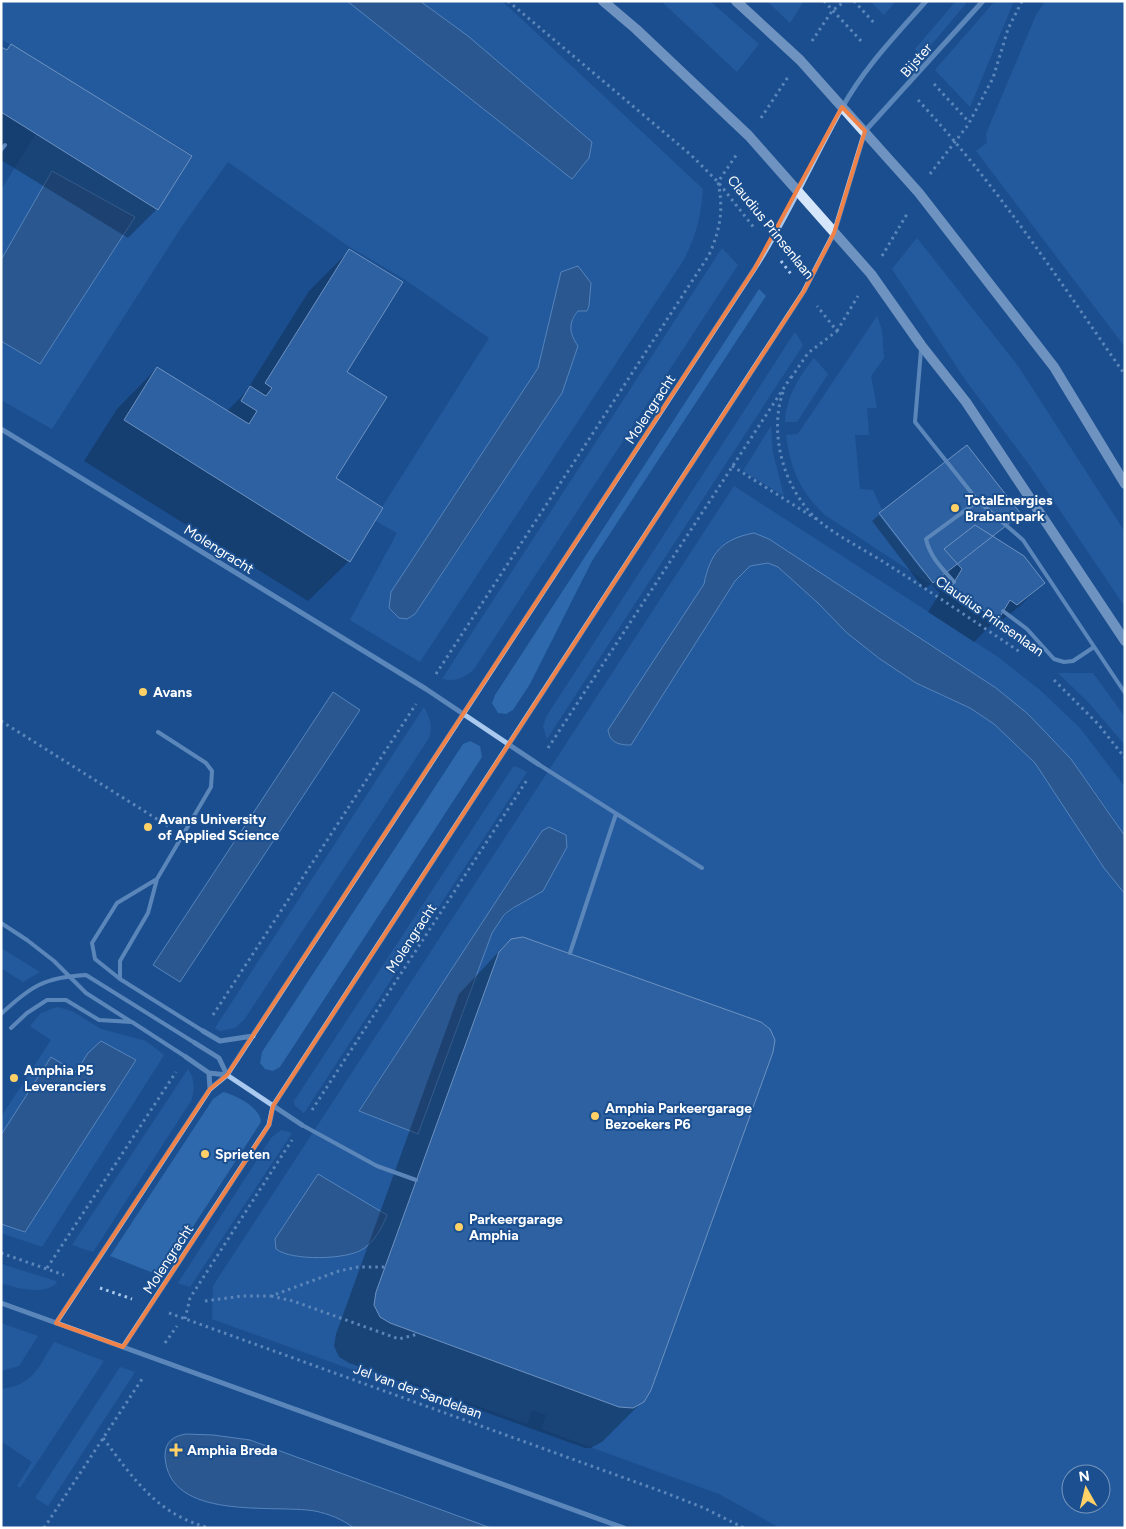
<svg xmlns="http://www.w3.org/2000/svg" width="1126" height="1529" viewBox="0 0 1126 1529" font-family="Figtree,sans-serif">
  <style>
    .green { fill: #2e69ad; fill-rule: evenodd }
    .water { fill: #3c6290; stroke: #9cc4f0 }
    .shadow { fill: #0007 }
    .building { fill: #4478b7; stroke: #cfe3fa }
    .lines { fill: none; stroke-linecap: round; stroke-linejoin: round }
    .path { stroke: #a9c9ee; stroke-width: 3; stroke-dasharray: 2.5 4; stroke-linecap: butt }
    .service { stroke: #a9c9ee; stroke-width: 4 }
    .minor { stroke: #a9c9ee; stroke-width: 5 }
    .secondary { stroke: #d6e6fa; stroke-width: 10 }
    .marked { fill: none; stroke: #ee8249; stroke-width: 4; stroke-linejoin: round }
    .poi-dot { fill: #ffd166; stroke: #1b4f8f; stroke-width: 2 }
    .labels { text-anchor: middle; stroke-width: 4; stroke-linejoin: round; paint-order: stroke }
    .street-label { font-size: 14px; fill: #fff; stroke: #1b4f8f }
    .poi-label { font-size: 14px; font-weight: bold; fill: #fff; stroke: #1b4f8f; text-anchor: start }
  </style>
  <rect width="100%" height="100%" fill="#1b4f8f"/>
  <path class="green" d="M1,1h346l6,4 115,31 -48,-35h82l201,188c-2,27 -7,48 -20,72l-263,401 -70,-42 47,-87 -23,-13 115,-182 -85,-59 -56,-33 -120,-84 -46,64 -130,203 -51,-29v-59l38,23 13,-193 -51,89v-70l34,-55 -2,-4 125,76 33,-53 -190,-115zM561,273l30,10 -2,23 -2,5h-9l-7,12v14l-84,171 -72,106 -8,5 -16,-27 147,-224z
    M661,1h49l49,43 -22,28z
    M767,1h37l-14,22z
    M870,1h26l-12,14z
    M956,1h12l-46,55 -7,-7z
    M995,1h19l-44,106 -35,-37z
    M1045,1h80v346l-149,-196 11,-8 -1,-9 50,-119z
    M917,238l101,128 107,166v75l-97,-144 -62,-82 -74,-112z
    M722,248l16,17 -264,404c-9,9 -19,13 -32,10z
    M759,289l7,7 -174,265 -62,123 -17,26 -7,4 -8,-1 -6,-10 3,-8z
    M877,316l5,14 2,28 -13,18 6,32h-10l2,27h-14l5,54 13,1 9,20 -3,3 54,70 17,14 -125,-82c-26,-25 -34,-45 -39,-80l12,-1z
    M795,332l8,13 -256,394 -4,-12 3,-10z
    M814,358l14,16 -31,48h-12c1,-25 14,-45 29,-64z
    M771,426l2,27 11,43 -41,-25z
    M734,486l264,171 42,33 40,38 45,59v49c-36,-57 -76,-106 -129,-148l-227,-149 -61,27 -4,18 -73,160 104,-163 14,-15 19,-3 10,4 40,36 29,30 33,26 36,24 54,25 24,16 41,39 69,105 21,26v634h-345l-61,-34 -178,-65 5,-14 -14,-5 -5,14 -121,-44 -39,-5 -155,-56 1,-33zM542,831l1,60c-21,11 -39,21 -51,42l-74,200 -59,-23zM318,1174l15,82c-22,1 -42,5 -58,-11v-6zM1071,1474h30v30h-30z
    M1058,673h35l32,44v28l-36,-42z
    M424,707c6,11 9,19 5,31l-185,282 -9,8 -15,3 -5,-3z
    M470,741l10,5 2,11 -202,310 -7,4 -8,-2 -5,-6 2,-11 201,-308z
    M515,766l12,6 -223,341 -9,-7 -1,-5 219,-334z
    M1,948l39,24 -17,10 -22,-14z
    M57,1007l15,4 29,18 45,12 18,14 -122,192 -41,-14v-116l50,-77 -21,-14 11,-13z
    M188,1069c7,11 7,20 3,32l-98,151 -21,-7z
    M223,1092c13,3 38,16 38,30l-100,154 -51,-20 103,-157z
    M281,1130l11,3 -102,154 -12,-4 93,-145z
    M1,1264l55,17 1,2c-14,13 -41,5 -56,0z
    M1,1323l37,13 -19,30 -18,5z
    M54,1342l50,19 -84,127 -3,-2 15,-24 -31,-21v-52c33,-4 37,-21 53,-47z
    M120,1367l15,5 -87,134 -13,-8z"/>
  <path class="water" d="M347,1h73l48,35 124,106 -3,16 -17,21z
    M52,171l83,46 -95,147 -39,-23v-81z
    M578,266l13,17 -2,23 -2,5h-9c-10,12 -9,22 0,35l-16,47 -147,221 -8,5 -8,-1 -10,-10 2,-16 147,-224 23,-96z
    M754,533l15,6 227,149 32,26 43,45 54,77v58l-21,-26 -69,-105 -41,-39 -24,-16 -54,-25 -36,-24 -33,-26 -29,-30 -40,-36 -10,-4 -18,3 -15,15 -104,164c-12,0 -21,-2 -23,-15l96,-146c6,-31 18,-45 50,-51z
    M333,692l27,18 -180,272 -27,-17z
    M549,827l17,8 1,12 -24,44 -30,17 -9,7 -12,18 -74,201 -59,-23 183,-280z
    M101,1041l35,19 -111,172 -24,-8v-89l50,-78 25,15 12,-19z
    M318,1174l69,41c-5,13 -13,27 -24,34 -16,11 -72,12 -87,0l-1,-10z
    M186,1434l27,1 37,5 241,88h-137c-12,-9 -25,-14 -39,-17 -42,-7 -147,11 -150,-55 0,-14 8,-20 21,-22z"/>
  <path class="shadow" d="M11,45l146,164 -29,29 -127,-78v-112l5,3z
    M350,250l-5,123 -10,106 14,82 -41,40 -224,-140 33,-52 40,-41 70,43 18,-18 64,-102z
    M1019,514l-27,23 51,46 -23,23 -27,21 -2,-2 -17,17 -46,-30 12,-19 -9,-9 -7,5 -52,-68 7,-6 44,57z
    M517,938l126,463 -41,41 -11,6h-6l-236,-85 -10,-6 -5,-11 2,-12 123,-340 47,-50z"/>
  <path class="building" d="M11,44l181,112 -34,54 -157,-98v-65l6,3z
    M349,249l54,33 -56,90 40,25 -51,81 47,30 -33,54 -226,-142 33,-53 92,57 8,-13 -16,-10 9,-15 16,10 6,-8 -7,-5z
    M967,445l54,69 -88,69 -54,-70z
    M975,525l49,31 21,27 -28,22 -7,-5 -12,20 -48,-31 12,-20 -18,-20z
    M523,937l238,85 9,7 5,11 -2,12 -122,338 -7,12 -11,6 -14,-1 -229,-84 -10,-6 -6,-12 2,-13 123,-340 12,-13z"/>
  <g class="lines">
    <path class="path" d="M508,1l183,154 27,27 37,47
      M824,1l39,42
      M854,1l22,24
      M812,41l20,-30 13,-10
      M934,84l35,38
      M918,100c78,84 141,180 207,275
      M761,118l27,-41
      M930,174l38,-49 25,-47 15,-49 14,-28
      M882,256l25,-42
      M781,261l10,13
      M837,331l21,-35
      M791,378l17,-25 29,-22 -20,-25
      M783,392c-15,43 2,100 36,129 21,17 48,30 71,45 44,28 87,57 130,86
      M732,466l84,53
      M436,674l273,-419c11,-25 15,-45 9,-73l19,-28
      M1054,680l44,44 27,34
      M1,721l167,105
      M548,748l243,-371
      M213,1015l203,-311
      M312,1110l215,-330
      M1,1253l63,22
      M47,1268l129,-196
      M100,1288l32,11
      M271,1296l22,5 106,38 19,-5
      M205,1301l37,-5h29l68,-25 19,-4h27
      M169,1313l497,180 38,15 40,20
      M185,1319l5,-21 102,-158
      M165,1343l12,-17
      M103,1438c31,41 54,77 107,90
      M44,1528l100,-152"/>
    <path class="service" d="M1,150l4,-5
      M921,350l-6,72 63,79 45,39 102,153
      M954,582c-12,-14 -24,-25 -28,-43l52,-38
      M1003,611l24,18 27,30 10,3 9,-1 21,-14
      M158,732l48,31 6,8 -1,16 -54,92 -40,24 -25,40 3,16 25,20 83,52
      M538,764l164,104
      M1,923l26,17 27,21 32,32 44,28
      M570,953l46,-139
      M120,979v-18l28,-48 9,-34
      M1,1014c30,-28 44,-37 85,-39l109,68
      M11,1028l16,-15 20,-13h19l33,20 33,2 54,35
      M302,1125l75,41 39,14"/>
    <path class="minor" d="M1,429l425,260 112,75
      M203,1031l17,10 33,-5
      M195,1043l24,15 8,17
      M186,1057l23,16 18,2 75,50
      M209,1073l1,16
      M1,1303l623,225
      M56,1323l154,-234 17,-14 528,-807c33,-51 57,-107 87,-160 22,-40 54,-73 84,-107
      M123,1347l146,-222 4,-19 531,-815 30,-58 31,-102 118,-130"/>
    <path class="secondary" d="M603,1l33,28 113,107 122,138 50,71 45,57 159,239
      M736,1l64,59 119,133 135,174 71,117"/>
  </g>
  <path d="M0 0H1126V1529H0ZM842,107l23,24 -31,102 -30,58 -531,815 -4,19 -146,222 -67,-24 154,-234 17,-14 528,-807z" fill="#1b4f8f" fill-opacity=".55" fill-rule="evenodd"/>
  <path class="marked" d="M842,107l23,24 -31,102 -30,58 -531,815 -4,19 -146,222 -67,-24 154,-234 17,-14 528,-807z"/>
  <g class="poi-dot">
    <circle cx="955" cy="508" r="5"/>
    <circle cx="143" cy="692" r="5"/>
    <circle cx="148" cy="827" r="5"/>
    <circle cx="14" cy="1078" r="5"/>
    <circle cx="595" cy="1116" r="5"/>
    <circle cx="205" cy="1154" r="5"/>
    <circle cx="459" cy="1227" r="5"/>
    <path d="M173.5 1442.5h5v5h5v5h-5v5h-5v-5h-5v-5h5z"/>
  </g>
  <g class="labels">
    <g class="street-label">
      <text transform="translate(916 60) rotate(-49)" y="5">Bijster</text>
      <text transform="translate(771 227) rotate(51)" y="5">Claudius Prinsenlaan</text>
      <text transform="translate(650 409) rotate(-57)" y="5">Molengracht</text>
      <text transform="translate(219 549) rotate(32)" y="5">Molengracht</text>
      <text transform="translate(990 616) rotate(35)" y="5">Claudius Prinsenlaan</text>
      <text transform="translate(411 938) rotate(-57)" y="5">Molengracht</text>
      <text transform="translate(168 1259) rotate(-57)" y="5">Molengracht</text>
      <text transform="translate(418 1391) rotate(20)" y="5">Jel van der Sandelaan</text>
    </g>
    <g class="poi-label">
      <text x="965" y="505">TotalEnergies<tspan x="965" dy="16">Brabantpark</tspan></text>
      <text x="153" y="697">Avans</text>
      <text x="158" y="824">Avans University<tspan x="158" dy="16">of Applied Science</tspan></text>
      <text x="24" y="1075">Amphia P5<tspan x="24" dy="16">Leveranciers</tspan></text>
      <text x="605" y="1113">Amphia Parkeergarage<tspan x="605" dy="16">Bezoekers P6</tspan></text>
      <text x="215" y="1159">Sprieten</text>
      <text x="469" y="1224">Parkeergarage<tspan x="469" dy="16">Amphia</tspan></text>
      <text x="187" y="1455">Amphia Breda</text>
    </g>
  </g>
  <rect width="1126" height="1529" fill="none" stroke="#ffffff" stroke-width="5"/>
  <g transform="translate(1086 1489) rotate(352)"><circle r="24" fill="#1b4f8f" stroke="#7695bc"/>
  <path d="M0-4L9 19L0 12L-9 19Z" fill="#ffd166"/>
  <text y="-8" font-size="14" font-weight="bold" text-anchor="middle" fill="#ffffff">N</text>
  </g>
</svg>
